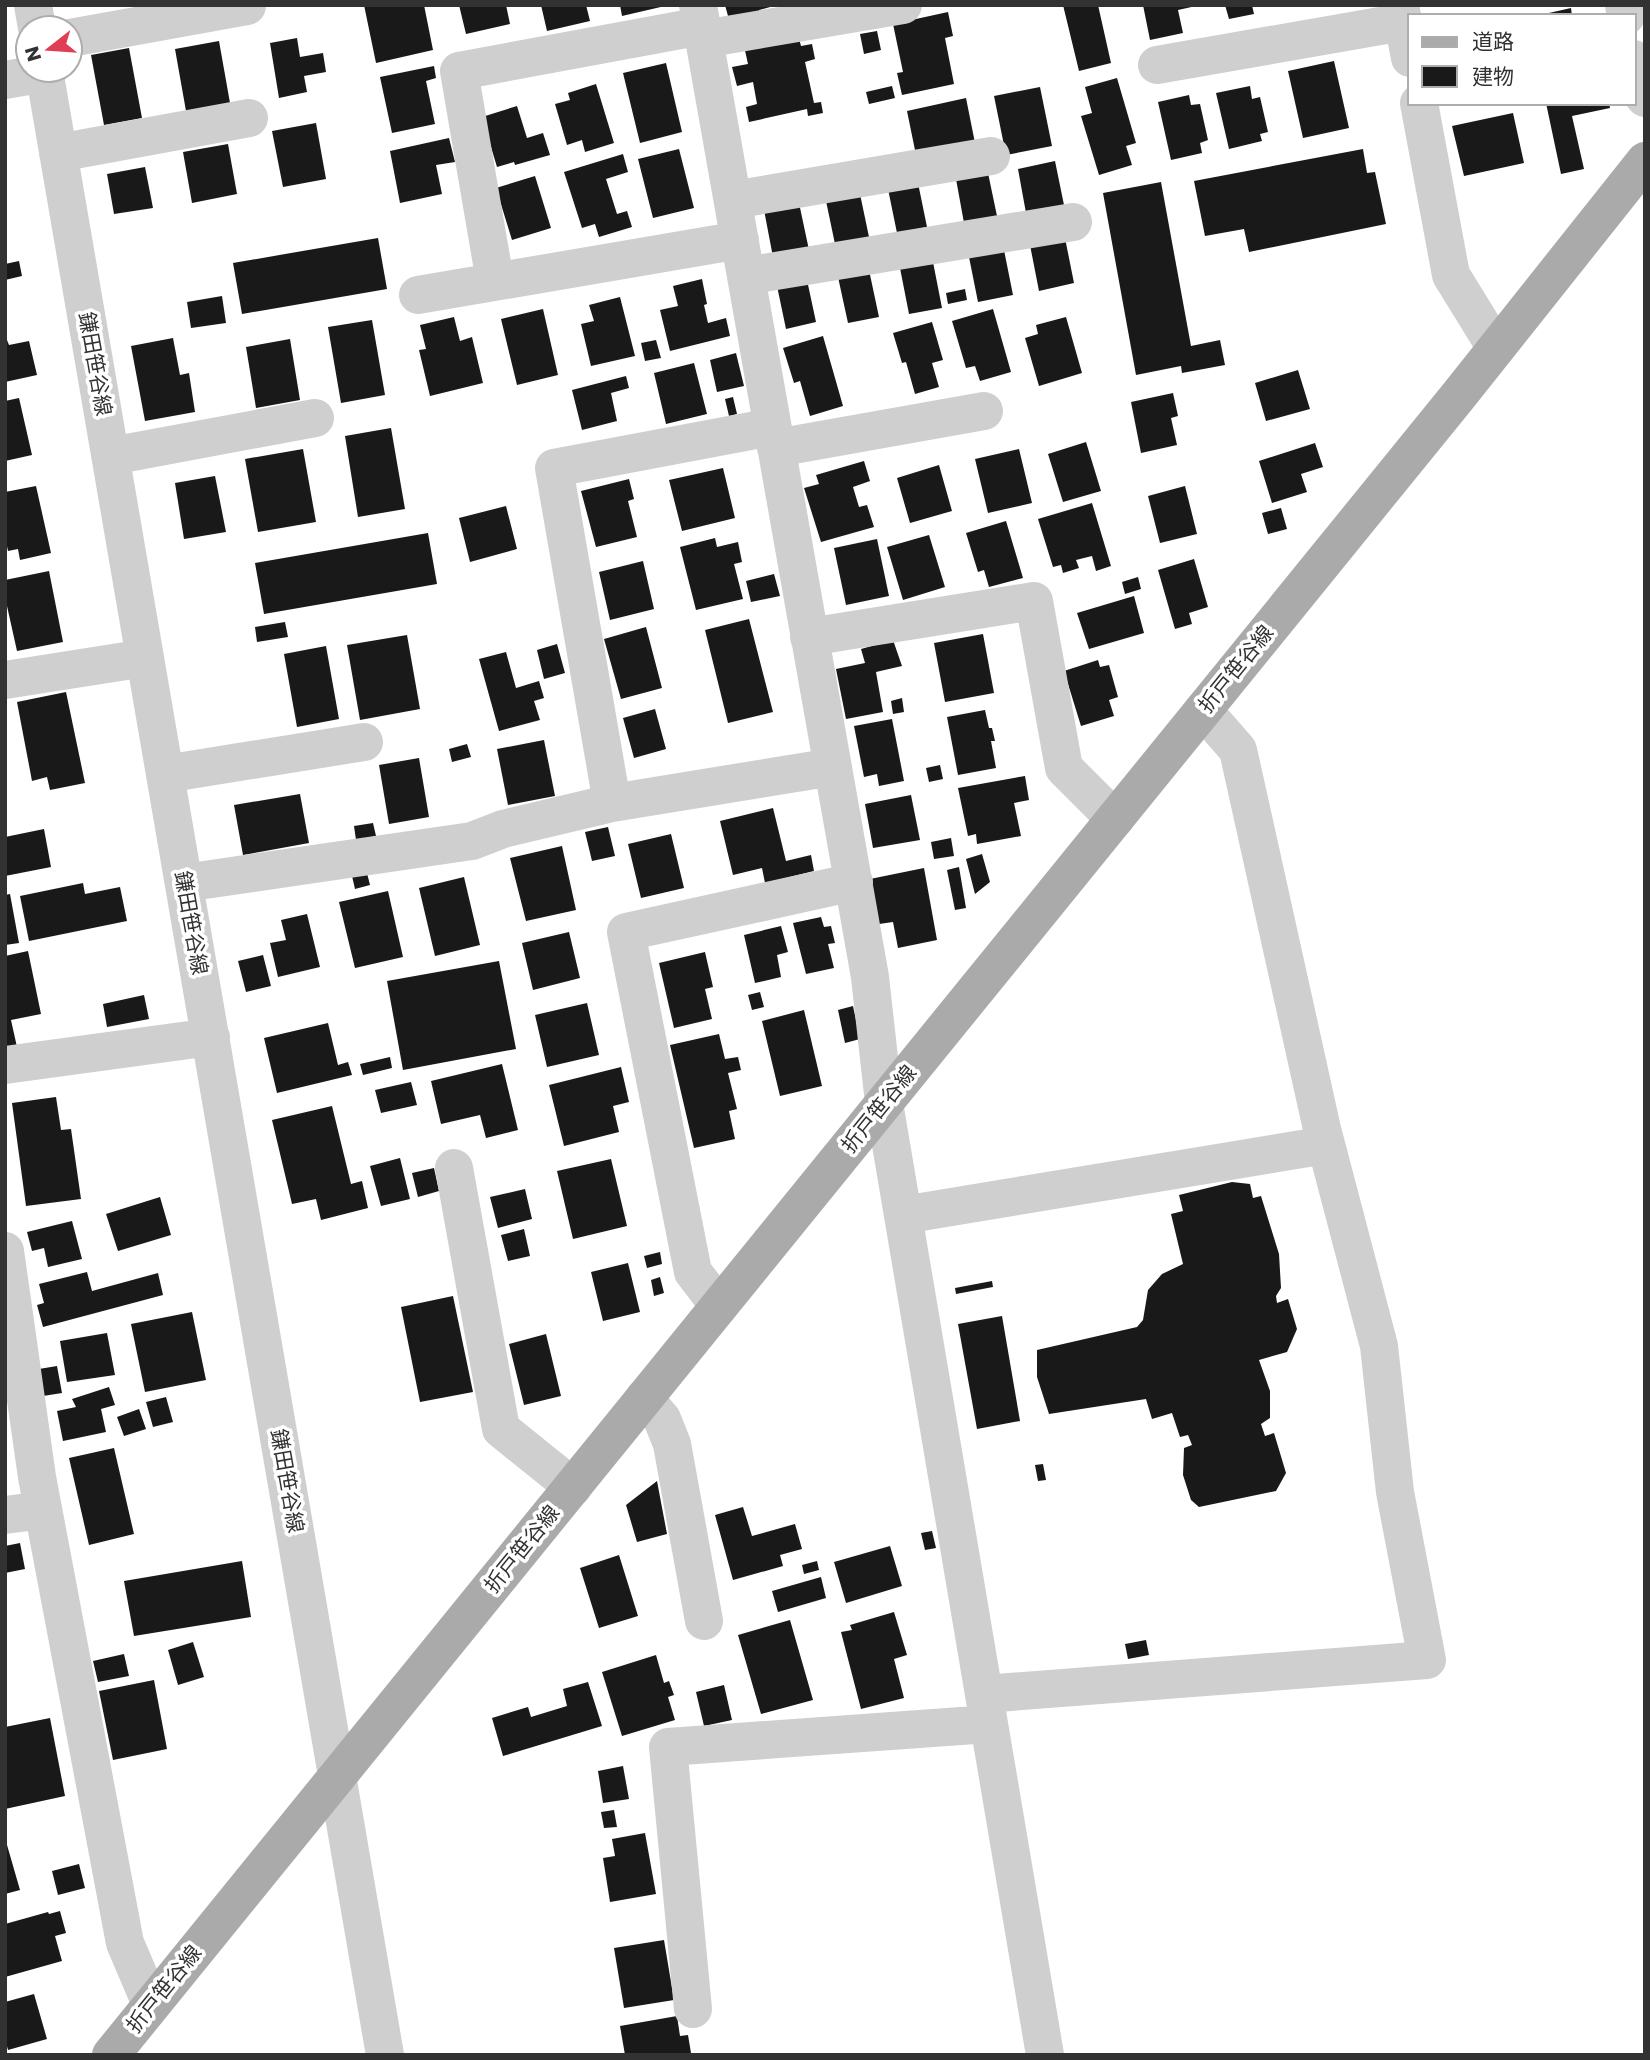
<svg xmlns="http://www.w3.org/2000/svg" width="1650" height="2060" viewBox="0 0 1650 2060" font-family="Poppins,'Noto Sans JP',sans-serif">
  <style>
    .building { fill: #191919 }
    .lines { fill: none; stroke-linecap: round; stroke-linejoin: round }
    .minor { stroke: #cfcfcf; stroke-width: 38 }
    .major { stroke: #aaa; stroke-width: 38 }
    .labels { text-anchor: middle; stroke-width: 7; stroke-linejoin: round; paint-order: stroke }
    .street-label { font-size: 21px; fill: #323232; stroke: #fff }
  </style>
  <rect width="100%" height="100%" fill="#fff"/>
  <path class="building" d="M364,5h60l9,45 -57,13z
    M459,5h47l4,19 -44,10z
    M541,5h45l4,16 -43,10z
    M620,5h45v1l-43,10z
    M725,5h49v1l-15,4 1,6h-32z
    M1063,5h35l13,58 -32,8z
    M1143,5h53v1l-18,4 5,23 -33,7z
    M1225,5h27l2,9 -25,5z
    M1571,8l1,8h-32v-1z
    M948,12l5,24 -8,2 9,46 -52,11 -5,-22 6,-1 -10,-48z
    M877,31l4,19 -17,4 -4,-20z
    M798,34l3,12 11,-2 3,15 -10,3 9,41 7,-1 2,11 -15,3 -1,-7 -58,13 -3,-15 11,-3 -4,-22 -16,4 -5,-19 16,-3 -4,-18z
    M297,38l3,19 23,-4 3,19 -22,4 3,16 -28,6 -9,-55z
    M219,41l11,62 -44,8 -11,-62z
    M129,48l13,70 -38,7 -13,-70z
    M1334,61l15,67 -46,10 -15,-67z
    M666,63l16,69 -42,11 -17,-70z
    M434,66l2,12 -10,3 9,43 -43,9 -12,-56z
    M1117,78l19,65 -10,3 6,19 -33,10 -18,-59 11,-3 -7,-26z
    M596,84l18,59 -29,9 -3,-12 -15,5 -12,-41 15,-4 -2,-7z
    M892,86l3,12 -26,6 -3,-12z
    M1250,86l2,13 8,-2 8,35 -8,2 2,7 -33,8 -13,-56z
    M1040,87l12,59 -46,9 -12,-59z
    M1189,95l2,10 9,-1 8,36 -8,3 2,10 -31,7 -13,-58z
    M966,98l9,45 -59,12 -9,-44z
    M1546,103h63l1,5 -38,8 12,53 -23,5z
    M517,106l10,32 16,-5 7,22 -35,10 -1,-3 -17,5 -15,-50z
    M1513,113l11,50 -60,13 -12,-50z
    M316,123l10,56 -43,8 -11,-56z
    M449,138l6,24 -19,3 6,29 -42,9 -10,-52z
    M228,144l9,50 -45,9 -9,-51z
    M679,149l15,59 -41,10 -15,-59z
    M1363,149l4,24 8,-1 11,52 -137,28 -5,-23 -39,7 -11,-55z
    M623,154l5,18 -22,7 11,35 10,-3 5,16 -33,10 -4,-13 -13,4 -18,-56z
    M1055,161l9,44 -38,8 -8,-44z
    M145,167l8,41 -39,6 -7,-40z
    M988,173l9,43 -33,7 -8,-44z
    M535,176l16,52 -39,12 -16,-52z
    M1161,182l30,164 29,-6 5,25 -43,8 -1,-7 -45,9 -33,-182z
    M918,183l9,44 -30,6 -9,-44z
    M860,194l9,43 -34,7 -9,-43z
    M799,203l10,47 -36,7 -9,-47z
    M378,238l9,51 -145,25 -9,-51z
    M1065,238l9,45 -35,8 -9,-46z
    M1004,250l9,45 -35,7 -9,-45z
    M19,261l3,15 -17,4v-16z
    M933,262l9,46 -33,6 -9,-46z
    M869,270l10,47 -31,6 -10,-46z
    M702,279l5,25 -3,1 4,18 18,-5 4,18 -60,15 -10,-41 18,-4 -5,-20z
    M807,280l9,42 -30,7 -9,-43z
    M965,289l2,11 -19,4 -2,-11z
    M222,296l4,27 -35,5 -4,-26z
    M620,297l15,59 -44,10 -10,-42 13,-3 -5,-16z
    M543,309l15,66 -41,10 -16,-66z
    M993,309l18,63 -31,9 -5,-15 -9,2 -14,-47z
    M454,317l6,24 12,-4 11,46 -53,13 -11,-46 7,-1 -6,-24z
    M1066,317l16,56 -43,13 -14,-48 13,-4 -2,-9z
    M372,320l13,75 -44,8 -13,-76z
    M932,322l11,38 -11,3 7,24 -24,7 -9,-32 -4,1 -9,-30z
    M5,335l4,10 20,-4 8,34 -32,7z
    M823,336l20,70 -33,10 -10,-35 -6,2 -11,-35z
    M173,338l7,37 9,-2 6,39 -50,9 -14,-75z
    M290,339l10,61 -44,8 -10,-61z
    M656,340l5,18 -16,3 -4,-18z
    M736,353l8,33 -27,6 -7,-32z
    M694,363l13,51 -41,10 -12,-51z
    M1298,370l12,39 -44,12 -11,-38z
    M626,376l3,12 -18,5 6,28 -35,9 -10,-40z
    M1173,393l5,23 -7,2 6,27 -36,8 -10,-51z
    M733,397l4,17 -8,2 -4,-17z
    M19,398l13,57 -27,6v-60z
    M391,428l14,81 -47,8 -13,-81z
    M1086,442l15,49 -38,11 -15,-48z
    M1315,443l8,24 -22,7 6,18 -35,11 -13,-42z
    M303,449l13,73 -58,10 -13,-73z
    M1019,449l13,54 -44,10 -13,-54z
    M864,461l6,20 -17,6 6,20 8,-2 7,22 -53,15 -17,-54 15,-4 -3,-9z
    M939,465l13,46 -42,12 -13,-45z
    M723,468l12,50 -53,13 -13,-51z
    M215,476l11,56 -42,7 -9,-56z
    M629,479l5,20 -6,2 9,36 -41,10 -15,-56z
    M36,486l15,67 -31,7 -2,-11 -10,2 -3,-14v-45z
    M1185,486l12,48 -37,9 -12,-47z
    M1092,503l19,63 -15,5 -4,-15 -16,4 3,8 -16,5 -2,-8 -8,2 -15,-48z
    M506,506l11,43 -47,13 -11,-44z
    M1281,508l6,21 -19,5 -6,-21z
    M1006,521l17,57 -34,9 -5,-17 -6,2 -12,-39z
    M428,533l9,51 -173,30 -9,-51z
    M929,535l16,52 -42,13 -16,-53z
    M715,538l2,9 21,-5 4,20 -8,2 9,35 -47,11 -16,-63z
    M877,539l12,57 -43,9 -12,-57z
    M1194,559l14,48 -19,6 3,11 -17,5 -17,-59z
    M643,561l11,48 -44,11 -11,-48z
    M49,571l14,71 -46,9 -12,-54v-17z
    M774,574l6,22 -29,6 -5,-21z
    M1138,577l3,12 -16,5 -3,-12z
    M1134,596l10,37 -55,16 -12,-36z
    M749,619l24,93 -45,11 -23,-93z
    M285,622l3,15 -31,5 -2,-15z
    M646,627l16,61 -41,11 -17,-60z
    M983,634l11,59 -49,9 -11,-59z
    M407,635l13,74 -60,11 -13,-75z
    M893,640l9,26 -26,6 7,40 -37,7 -10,-50 29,-6 -4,-14z
    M557,644l8,29 -21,6 -7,-29z
    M326,646l13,73 -42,8 -13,-73z
    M506,652l10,36 23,-7 5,17 -10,3 6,19 -41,11 -20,-72z
    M1098,660l2,7 9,-2 9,32 -9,3 5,16 -33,10 -17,-55z
    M66,692l19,91 -35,7 -3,-13 -15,4 -15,-79z
    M902,698l2,14 -11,2 -2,-13z
    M655,709l11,40 -32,9 -11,-40z
    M985,710l4,18h3l3,13h-4l5,27 -38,7 -11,-58z
    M892,719l12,62 -25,5 -2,-12 -13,3 -10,-51z
    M544,740l11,56 -47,9 -11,-56z
    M467,744l4,13 -19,5 -3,-13z
    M419,758l10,59 -40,7 -10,-59z
    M940,765l3,14 -14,3 -3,-14z
    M1025,776l4,24 -15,3 7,33 -44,8 -1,-10 -8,2 -10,-48z
    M300,794l9,49 -66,12 -9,-50z
    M911,795l9,45 -47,8 -8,-44z
    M773,808l13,53 25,-6 3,16 -49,12 -3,-15 -29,7 -13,-54z
    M373,823l3,13 -20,4 -2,-14z
    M608,827l7,29 -23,5 -7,-29z
    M44,829l7,38 -46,9v-39z
    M671,834l13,54 -43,10 -13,-54z
    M951,838l3,18 -20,3 -3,-17z
    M562,846l14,64 -50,11 -16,-63z
    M982,854l8,28 -15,12 -9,-35z
    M959,867l7,41 -11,2 -8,-40z
    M924,868l13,72 -39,8 -5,-26 -14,2 -9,-45z
    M367,873l3,12 -15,4 -3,-13z
    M464,877l16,68 -45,11 -16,-68z
    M83,883l2,11 35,-7 7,34 -98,20 -9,-45z
    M388,891l15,66 -48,11 -16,-66z
    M10,894l9,49 -14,2v-50z
    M307,914l13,53 -42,10 -8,-34 16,-3 -5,-20z
    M821,917l3,10 7,-1 4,17 -7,1 6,24 -28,6 -13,-51z
    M781,926l7,26 -11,3 4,22 -26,6 -11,-48z
    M569,932l11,46 -47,12 -11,-47z
    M28,951l13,63 -30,6 6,27 -12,3v-94z
    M705,952l8,35 -8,2 7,30 -38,9 -15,-65z
    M263,955l8,31 -25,6 -8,-31z
    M499,961l17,88 -113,21 -16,-89z
    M760,992l4,15 -12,3 -4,-15z
    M144,995l5,24 -42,8 -4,-23z
    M587,1003l12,52 -52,12 -12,-52z
    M853,1006l7,33 -15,4 -7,-33z
    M804,1010l18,76 -42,10 -18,-75z
    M328,1023l10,42 10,-3 4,13 -75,18 -13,-55z
    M719,1034l6,25 13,-2 3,13 -13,3 9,36 -8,2 6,28 -41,9 -24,-103z
    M390,1057l2,11 -29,7 -3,-11z
    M502,1064l16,66 -32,8 -6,-23 -39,9 -10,-43z
    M621,1067l8,35 -16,4 6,26 -55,14 -15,-61z
    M411,1082l6,23 -36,8 -6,-23z
    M56,1097l5,33 10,-1 10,70 -55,7 -14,-103z
    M332,1106l19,78 11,-3 6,27 -47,12 -5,-21 -24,5 -20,-84z
    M400,1158l10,41 -29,7 -11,-40z
    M611,1159l16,67 -54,13 -16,-68z
    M434,1168l5,23 -21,6 -6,-24z
    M1232,1182l18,2 3,14 8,-2 18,58 2,34 -5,8 1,7 11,-4 9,30 -10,23 -28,8 11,31v27l-9,6 4,12 9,-3 12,40 -10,18 -77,16 -8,-7 -8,-25 1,-27 8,-3 -4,-10 -8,2 -8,-24 -20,6 -6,-20 -97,15 -12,-37v-27l100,-23 6,-7 5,-30 14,-16 21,-10 -12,-50 12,-3 -4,-16z
    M525,1189l7,30 -34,9 -8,-31z
    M160,1197l11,38 -53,16 -12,-37z
    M72,1221l10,38 -34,8 -4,-19 -12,3 -5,-19z
    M524,1229l6,27 -22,5 -7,-26z
    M660,1252l2,12 -15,4 -3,-12z
    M628,1263l12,49 -37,9 -12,-49z
    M87,1272l5,19 66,-18 5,22 -120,32 -6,-22 7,-2 -5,-19z
    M660,1277l4,16 -10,3 -3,-16z
    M992,1281l1,6 -37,7 -1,-6z
    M453,1296l20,96 -53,10 -19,-95z
    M192,1312l14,68 -61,12 -14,-68z
    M1002,1316l18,105 -43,8 -19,-105z
    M107,1333l8,42 -48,7 -7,-41z
    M546,1334l15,62 -37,9 -15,-61z
    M57,1366l5,27 -19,3 -4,-27z
    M109,1387l6,18 -14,4 5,23 -43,9 -6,-30 19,-4 -4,-8z
    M166,1397l7,25 -20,5 -7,-25z
    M139,1409l7,20 -22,7 -7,-19z
    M114,1448l20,86 -45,11 -20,-87z
    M1043,1464l3,16 -8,1 -3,-16z
    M657,1481l10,53 -30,8 -11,-37z
    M743,1507l9,29 43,-12 7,25 -22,6 3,11 -50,14 -18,-65z
    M932,1531l4,17 -11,2 -4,-17z
    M20,1543l5,26 -20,4v-27z
    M890,1546l12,40 -56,17 -12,-41z
    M619,1555l19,61 -39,12 -19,-60z
    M242,1561l9,56 -117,19 -10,-55z
    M817,1561l2,9 -15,4 -2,-9z
    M821,1577l5,21 -48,14 -6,-21z
    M894,1612l13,43 -13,4 10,39 -43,11 -20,-77 11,-2 -2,-5z
    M790,1620l23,80 -52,14 -23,-79z
    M1146,1640l3,15 -21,4 -3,-15z
    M193,1642l11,35 -26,8 -10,-35z
    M124,1654l5,22 -31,6 -5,-21z
    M656,1655l8,28 5,-2 5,14 -6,2 7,23 -53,16 -20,-64z
    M154,1680l13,69 -54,11 -14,-69z
    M588,1682l14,44 -99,30 -11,-38 36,-11 3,10 36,-11 -4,-17z
    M724,1685l8,35 -28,6 -8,-34z
    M50,1718l15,78 -60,13v-82z
    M623,1766l6,33 -26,4 -5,-32z
    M614,1810l3,17 -13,1 -3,-16z
    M645,1833l11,61 -46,8 -7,-44 12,-2 -3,-17z
    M5,1838l15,52 -15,4z
    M79,1864l6,24 -27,7 -6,-24z
    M60,1911l6,22 -11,3 7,25 -57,16v-53l43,-12 1,2z
    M664,1940l10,60 -50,8 -10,-60z
    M34,1994l13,45 -39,11 -3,-11v-37z
    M677,2016l3,20 8,-1 3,18 -66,2 -5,-29z"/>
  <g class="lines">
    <path class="minor" d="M33,5l4,23
      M698,5l172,972 14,126 161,952
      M1400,5l10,53
      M1624,5l2,11
      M70,38l177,-32
      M704,39l199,-34
      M1634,59l6,33 5,6
      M1157,65l246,-43
      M44,70l341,1985
      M5,80l40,-7
      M1419,103l32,172 45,73
      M58,153l191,-35
      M733,200l258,-44
      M746,276l327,-54
      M495,281l-36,-210 243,-45
      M418,295l322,-55
      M772,427l-218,41 58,335 221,-36
      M776,448l208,-37
      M111,456l204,-38
      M809,637l225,-36 30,167 51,51
      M5,680l140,-22
      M165,774l199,-32
      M184,883l288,-42 31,-12 109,-26
      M5,1065l206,-28
      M454,1168l47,261 72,58
      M903,1215l423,-70
      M5,1251l32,226 88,466 26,61
      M719,1306l-26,-34 -67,-340 228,-50
      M644,1398l18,21 10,25 32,177
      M5,1515l38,-5
      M984,1694l443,-34 -32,-168 -16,-146 -57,-217 -84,-379 -35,-40
      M693,2009l-25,-262 321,-23"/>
    <path class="major" d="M111,2055l1348,-1660 186,-234"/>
  </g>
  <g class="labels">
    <g class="street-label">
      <text transform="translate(95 364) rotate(80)" y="7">鎌田笹谷線</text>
      <text transform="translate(1236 669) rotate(-51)" y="7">折戸笹谷線</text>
      <text transform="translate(191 923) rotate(80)" y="7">鎌田笹谷線</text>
      <text transform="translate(879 1109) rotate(-51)" y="7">折戸笹谷線</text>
      <text transform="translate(287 1481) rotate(80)" y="7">鎌田笹谷線</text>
      <text transform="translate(522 1549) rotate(-51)" y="7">折戸笹谷線</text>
      <text transform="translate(164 1989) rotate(-51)" y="7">折戸笹谷線</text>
    </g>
  </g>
  <rect width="1650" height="2060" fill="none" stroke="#323232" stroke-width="14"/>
  <rect x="1408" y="14" width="228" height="91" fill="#ffffff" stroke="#adadad" stroke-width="2"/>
  <rect x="1422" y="37" width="35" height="10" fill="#aaaaaa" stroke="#adadad" stroke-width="2"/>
  <text x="1472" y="49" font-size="21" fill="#323232">道路</text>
  <rect x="1422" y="66" width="35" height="21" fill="#191919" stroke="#adadad" stroke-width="2"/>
  <text x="1472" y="84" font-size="21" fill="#323232">建物</text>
  <g transform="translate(49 49) rotate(253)"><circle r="33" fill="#ffffff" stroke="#adadad" stroke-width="2"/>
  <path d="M0-5L12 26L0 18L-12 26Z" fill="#df3e54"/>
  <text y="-10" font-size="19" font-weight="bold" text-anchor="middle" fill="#323232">N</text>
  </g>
</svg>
